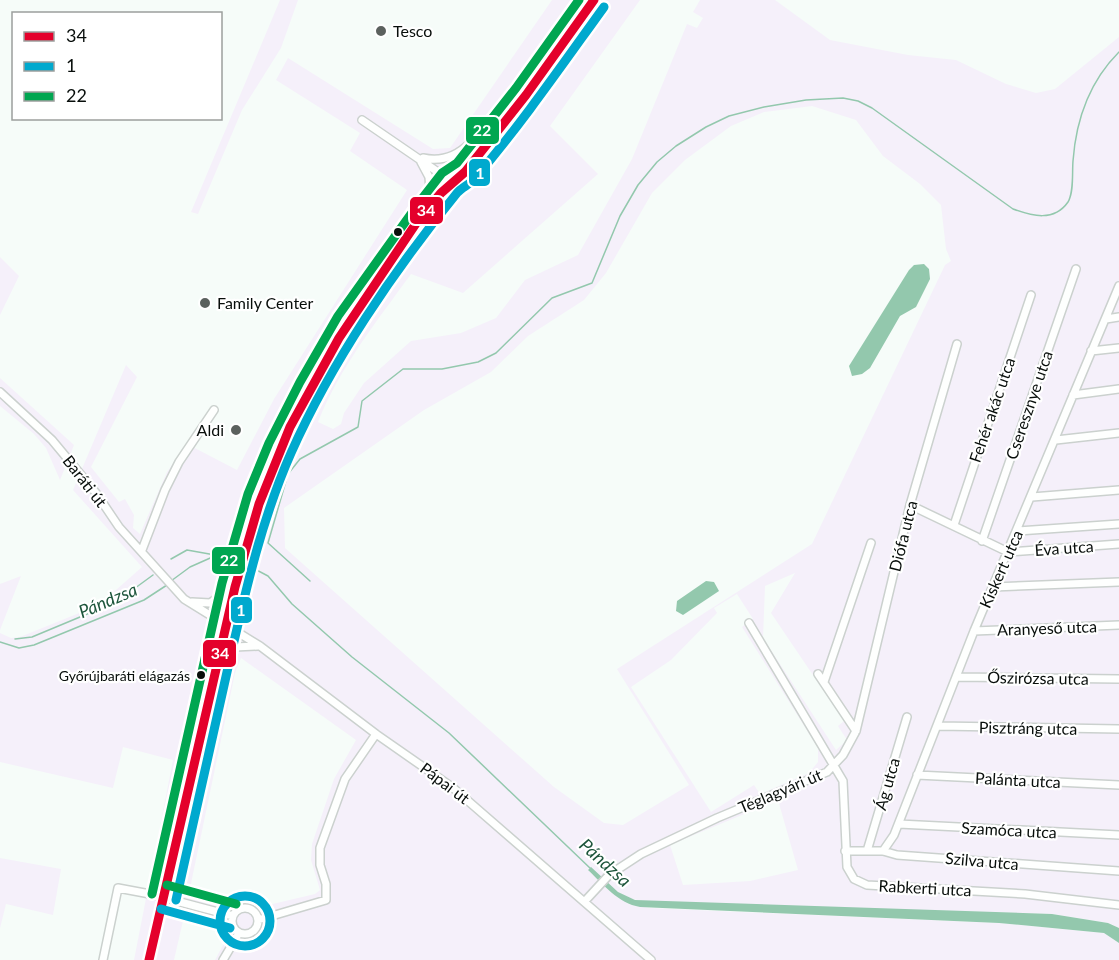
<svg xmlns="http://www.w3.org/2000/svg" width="1119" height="960" viewBox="0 0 1119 960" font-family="Lato,sans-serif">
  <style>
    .green { fill: #f5f0fa; fill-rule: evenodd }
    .water { fill: #93c8ad }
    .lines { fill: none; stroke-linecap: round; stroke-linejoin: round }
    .stream { stroke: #93c8ad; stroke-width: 1.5 }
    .minor-casing { stroke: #cbd1ce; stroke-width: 10 }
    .major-casing { stroke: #afabb3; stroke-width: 11 }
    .minor { stroke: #fefffe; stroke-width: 7 }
    .major { stroke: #ede9ef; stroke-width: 8 }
    .bus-1-casing { stroke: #fff; stroke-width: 14 }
    .bus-2-casing { stroke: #fff; stroke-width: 14 }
    .bus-3-casing { stroke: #fff; stroke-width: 14 }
    .bus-1 { stroke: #e4002b; stroke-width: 9 }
    .bus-2 { stroke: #00a9ce; stroke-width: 9 }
    .bus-3 { stroke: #00a651; stroke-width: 9 }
    .poi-dot { fill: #5b615e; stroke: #fff; stroke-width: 2 }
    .bus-dot { fill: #080e0b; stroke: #fff; stroke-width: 2 }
    .labels { text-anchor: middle; stroke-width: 4.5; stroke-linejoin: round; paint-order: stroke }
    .bus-label { font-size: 14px; fill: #080e0b; stroke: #fff; text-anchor: end }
    .poi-label { font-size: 16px; fill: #080e0b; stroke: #fff; text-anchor: start }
    .street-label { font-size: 16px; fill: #080e0b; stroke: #fff }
    .water-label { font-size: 18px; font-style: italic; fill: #1e563c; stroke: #fff }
    .line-badge { stroke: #fff; stroke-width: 2 }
    .badge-label { font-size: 16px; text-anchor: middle; font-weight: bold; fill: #fff }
  </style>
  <rect width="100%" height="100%" fill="#f6fcf9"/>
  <path class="green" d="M280,0h18l-17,48 -39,62 -44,104 -7,-2z
    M552,0h88l-90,126 48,48 -135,119 -52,-19c-34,47 -71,93 -93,148l15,7 8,-5 3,-11 20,-30 47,-42 50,-8 35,-15 29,-38 53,-25 54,-96 55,-135 10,4 6,-10 -10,-6 7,-12h75l55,40 78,15 48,5 50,24 30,9 19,-4 64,-52v891l-11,-5 -56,-9 -405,-12 -19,-4 -10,-6 10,12 22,4 349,15 105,10 15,10v17h-904l13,-24 -2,-14 -41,-10 -11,48h-40l39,-200 -50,-13 -10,41 -113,-26v-129l11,5 9,-1 79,-32 43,-38 -69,-77 53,-125 11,12 -46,90 28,35 6,-3 9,16 -1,13 7,6 27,-62 20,-28 50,26 37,-71 133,-209 -57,-39 10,-18 -84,-53 12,-22 145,91 17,-1zM812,106l44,14 27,36 37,28 21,21 5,44 5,12 -6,4 -133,279 -195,125 72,116 -66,40 -19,-2 -50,-36 -269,-239 -1,-40 140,-98 67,-38 37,-36 56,-36 22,-27 46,-80 33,-33 46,-34 33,-14zM795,573l-24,40 73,108 -6,5 9,14 -11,10 -73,-112 2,-52zM737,594l16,25 -11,8 76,121v14l-9,11 -49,21 -6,-9 -43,27 -80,-125 40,-27 46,-47 -3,-5zM241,658l115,82 -22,39 -22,65 -1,16 9,30 -5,4 -51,12 -3,-9 -23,-3 -4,14 -45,-15 46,-220zM778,800l20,70 -48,11 -67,4 -13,-40z
    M0,257l19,19 -19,39z
    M0,378l74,67 -14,35 -14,-32 -12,-14 -34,-28z
    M21,576l-21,54v-46z
    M0,858l61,11 -8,46 -47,-11 -6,24z"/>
  <path class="water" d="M924,264l5,5 1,10 -14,28 -16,9 -30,52 -8,6 -10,2 -3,-10 60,-96 5,-5z
    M706,581l8,1 5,9 -36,24 -7,-4 1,-10z
    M591,867l27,25 17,8 417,14 56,9 11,5v15l-15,-10 -105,-10 -359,-16c-22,-4 -36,-22 -52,-37z"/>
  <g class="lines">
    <path class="stream" d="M171,559l16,-9 28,5
      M245,564l23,12 24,28 60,53 97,76 142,136
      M171,581l19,-14 27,-12 21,6
      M310,581l-42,-38 20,-69 12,-15 58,-32 4,-26 41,-32h39l36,-7 18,-9 56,-55 40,-15 28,-67 18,-31 19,-23 19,-16 30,-19 23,-11 35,-9 42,-7 37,-2 15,3 14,7 141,101c19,7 41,13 55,-7 6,-10 4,-29 5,-41 3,-41 16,-79 46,-109
      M15,639l17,-2 84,-35 37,-27
      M0,642l19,6 15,-3 110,-45 23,-15"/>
    <g class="minor-casing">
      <path id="minor" d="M362,120l89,61
        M423,158c18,4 34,-2 47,-15
        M421,162l8,15 2,28
        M1106,319l13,-2
        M1091,351l28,-3
        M0,392l52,48 44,53 23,34 65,72 76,47 116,88 76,53 199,173
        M1073,395l46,-6
        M1056,440l63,-7
        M1032,497l87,-7
        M910,505l98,47 111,-8
        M954,525l77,-230
        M1018,531l101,-7
        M982,541l94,-272
        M142,550l23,-60 14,-28 35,-52
        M993,587l126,-5
        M192,602l18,1 24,-17
        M749,623l94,158 4,86 7,12 13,6 158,9 94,11
        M974,631l145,-6
        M217,660l18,-13 23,-1
        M818,674l38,57
        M957,677l162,2
        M824,682l47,-139
        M937,726l182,3
        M917,775l202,10
        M899,824l220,11
        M845,851h38l14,4 222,16
        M867,851l40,-134
        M883,851l11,-16 80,-204 145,-345
        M585,901l24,-26 32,-21 76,-36 110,-46 16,-17 13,-24 54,-226 47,-161
        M232 921a13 13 0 1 1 26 0a13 13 0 1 1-26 0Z
        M258,920l68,-20v-16l-6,-19v-17l25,-69 31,-45
        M103,960l15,-72 32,6 83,22
        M223,960l16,-27"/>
    </g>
    <g class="major-casing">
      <path id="major" d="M451,181l6,-16 124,-165
        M149,960c23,-96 43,-192 65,-288 18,-76 35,-150 65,-222 27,-63 64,-120 103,-176 24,-34 48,-78 83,-102l61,-77 68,-95"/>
    </g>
    <use href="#minor" class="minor"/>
    <use href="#major" class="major"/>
    <g class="bus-1-casing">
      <path id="bus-1" d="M149,960l86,-373 24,-83 31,-77 49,-89 80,-119 22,-26 24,-21 61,-77 68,-95"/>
    </g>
    <g class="bus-2-casing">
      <path id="bus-2" d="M220 921a25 25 0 1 1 50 0a25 25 0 1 1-50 0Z
        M176,900c17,-76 34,-152 51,-228 17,-74 33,-149 64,-219 40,-90 103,-183 166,-260 5,-6 14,-9 19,-16 46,-54 86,-112 128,-170
        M161,909l69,19"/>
    </g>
    <g class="bus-3-casing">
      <path id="bus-3" d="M167,885l69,19
        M152,894l70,-311 26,-89 21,-51 31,-61 38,-66 83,-116 21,-27 15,-10 59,-75 63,-88"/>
    </g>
    <use href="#bus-1" class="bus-1"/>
    <use href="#bus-2" class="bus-2"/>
    <use href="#bus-3" class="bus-3"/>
  </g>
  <g class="poi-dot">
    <circle cx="381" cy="31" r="6"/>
    <circle cx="205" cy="303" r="6"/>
    <circle cx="236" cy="430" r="6"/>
  </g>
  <g class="bus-dot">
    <circle cx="398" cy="232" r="5"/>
    <circle cx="201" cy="675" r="5"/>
  </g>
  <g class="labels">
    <g class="bus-label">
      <text x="190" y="681">Győrújbaráti elágazás</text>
    </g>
    <g class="poi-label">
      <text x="393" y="37">Tesco</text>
      <text x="217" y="309">Family Center</text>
      <text x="224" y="436" text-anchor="end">Aldi</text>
    </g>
    <g class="street-label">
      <text transform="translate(1029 405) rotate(-71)" y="6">Cseresznye utca</text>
      <text transform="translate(992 410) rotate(-71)" y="6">Fehér akác utca</text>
      <text transform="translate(85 481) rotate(52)" y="6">Baráti út</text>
      <text transform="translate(903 536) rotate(-76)" y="6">Diófa utca</text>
      <text transform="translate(1064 548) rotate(-4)" y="6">Éva utca</text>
      <text transform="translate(1001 569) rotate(-66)" y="6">Kiskert utca</text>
      <text transform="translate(1047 628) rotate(-2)" y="6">Aranyeső utca</text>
      <text transform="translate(1038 678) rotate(1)" y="6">Őszirózsa utca</text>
      <text transform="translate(1028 728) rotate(1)" y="6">Pisztráng utca</text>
      <text transform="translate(1018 780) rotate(3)" y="6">Palánta utca</text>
      <text transform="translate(445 783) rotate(37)" y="6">Pápai út</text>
      <text transform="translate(887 784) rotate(-74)" y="6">Ág utca</text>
      <text transform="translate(780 791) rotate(-23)" y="6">Téglagyári út</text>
      <text transform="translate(1009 830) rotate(3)" y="6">Szamóca utca</text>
      <text transform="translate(982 861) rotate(5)" y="6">Szilva utca</text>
      <text transform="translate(925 888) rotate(3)" y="6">Rabkerti utca</text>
    </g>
    <g class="water-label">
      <text transform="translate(108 601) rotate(-23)" y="6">Pándzsa</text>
      <text transform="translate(605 863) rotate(42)" y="6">Pándzsa</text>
    </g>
  </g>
  <g class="line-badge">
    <rect x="465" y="116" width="35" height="29" rx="6" fill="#00a651"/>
    <rect x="468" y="158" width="23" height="29" rx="6" fill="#00a9ce"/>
    <rect x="409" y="196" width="35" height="29" rx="6" fill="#e4002b"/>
    <rect x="211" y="546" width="35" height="29" rx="6" fill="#00a651"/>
    <rect x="230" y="596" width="23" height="28" rx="6" fill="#00a9ce"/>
    <rect x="202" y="639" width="35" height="29" rx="6" fill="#e4002b"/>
  </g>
  <g class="badge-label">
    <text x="482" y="136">22</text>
    <text x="480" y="179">1</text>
    <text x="426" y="216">34</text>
    <text x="229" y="566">22</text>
    <text x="241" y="616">1</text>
    <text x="220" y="659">34</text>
  </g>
  <rect x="12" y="12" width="210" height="108" fill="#ffffff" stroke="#9c9f9d" stroke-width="1.5"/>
  <rect x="24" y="32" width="30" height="9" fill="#e4002b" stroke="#9c9f9d" stroke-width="1.5"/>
  <text x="66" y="42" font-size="18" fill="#080e0b">34</text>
  <rect x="24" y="62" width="30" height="9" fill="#00a9ce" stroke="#9c9f9d" stroke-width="1.5"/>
  <text x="66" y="72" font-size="18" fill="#080e0b">1</text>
  <rect x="24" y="92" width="30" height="9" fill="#00a651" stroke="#9c9f9d" stroke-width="1.5"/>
  <text x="66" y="102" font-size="18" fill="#080e0b">22</text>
</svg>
